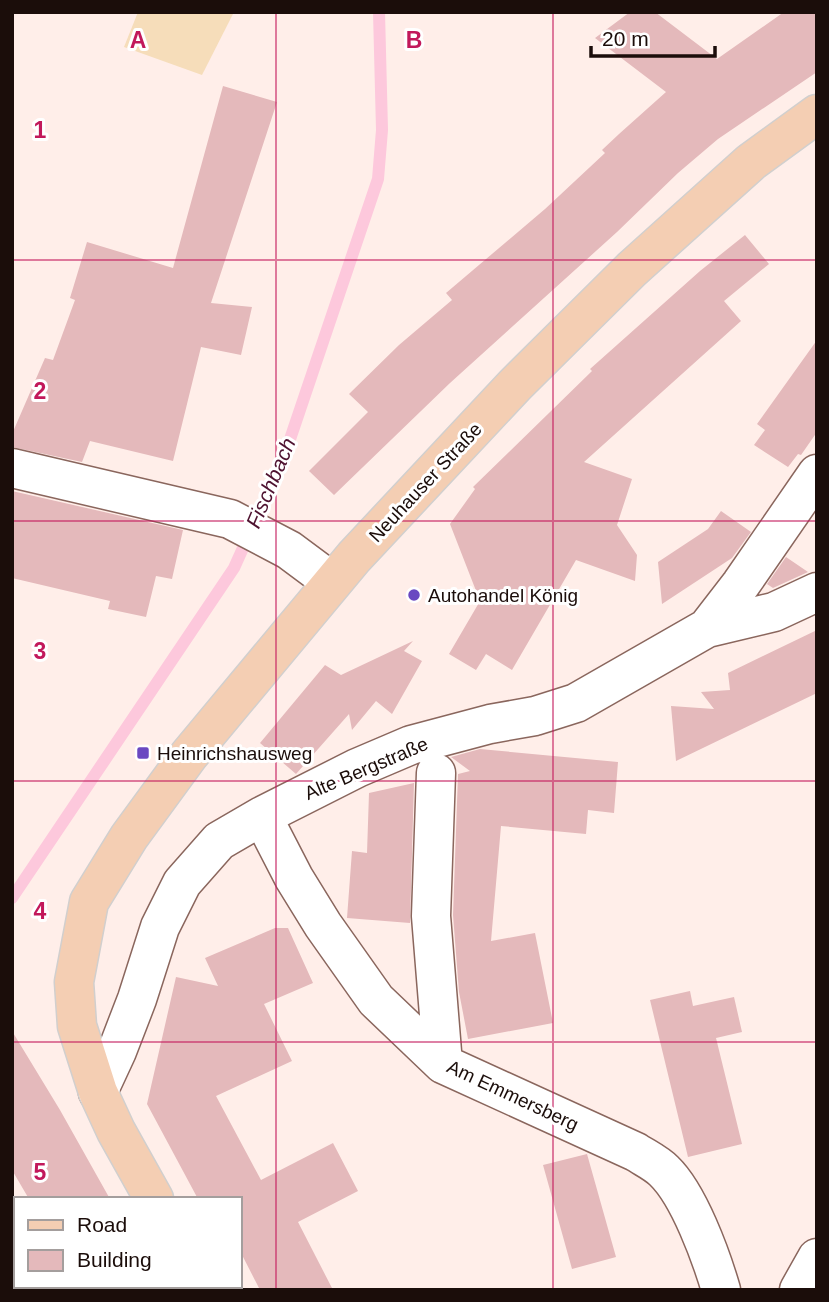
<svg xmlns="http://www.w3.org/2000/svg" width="829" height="1302" viewBox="0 0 829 1302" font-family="Arial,sans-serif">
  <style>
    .green { fill: #f6ddba }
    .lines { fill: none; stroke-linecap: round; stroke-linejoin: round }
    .stream { stroke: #fdc8dc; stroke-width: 12 }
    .building { fill: #e4b9bb }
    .minor-casing { stroke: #8a665d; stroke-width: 41 }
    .major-casing { stroke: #d1cfce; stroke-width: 41 }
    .minor { stroke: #fff; stroke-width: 38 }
    .major { stroke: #f4ceb3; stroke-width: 38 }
    .grid { fill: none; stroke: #c2185b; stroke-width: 2; stroke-opacity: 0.55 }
    .poi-dot { fill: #6a48c1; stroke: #fff; stroke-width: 2.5 }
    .labels { text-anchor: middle; stroke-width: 6; stroke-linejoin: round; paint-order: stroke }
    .street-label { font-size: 19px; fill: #1b0d0a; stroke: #fff }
    .poi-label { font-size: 19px; fill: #1b0d0a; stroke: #fff; text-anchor: start }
    .water-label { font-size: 21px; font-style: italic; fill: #4e1230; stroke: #fff }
    .grid-label { font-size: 23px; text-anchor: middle; font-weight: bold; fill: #c2185b; stroke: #fff; stroke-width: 6; stroke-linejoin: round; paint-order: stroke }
  </style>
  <rect width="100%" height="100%" fill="#ffeee9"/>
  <path class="green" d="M138,12h96l-32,63 -78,-28z"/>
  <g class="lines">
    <path class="stream" d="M12,898l222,-330 50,-111 94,-278 4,-49 -3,-118"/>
  </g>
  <path class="building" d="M630,12h25l62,47 67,-47h33v60l-99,67 -40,34 -61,59 -167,151 -116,112 -25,-24 59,-59 -19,-18 50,-49 53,-45 -6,-7 99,-84 60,-56 -3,-3 17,-16 47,-42 -71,-54z
    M223,86l54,16 -66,201 41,4 -11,48 -40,-8 -28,114 -83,-20 -8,21 -70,-15v-13l33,-76 8,2 22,-60 -5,-2 17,-56 86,26z
    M745,235l24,29 -45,37 17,20 -157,141 48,17 -15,46 20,30 -2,26 -59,-21 -64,110 -26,-16 -10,16 -27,-16 31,-53 -30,-77 25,-35 -2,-2 119,-116 -2,-2 110,-98z
    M817,340v92l-16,23 -3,-1 -10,13 -34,-22 11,-15 -8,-6z
    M12,491l171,39 -11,49 -16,-3 -10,41 -38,-8 2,-8 -98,-23z
    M721,511l30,21 -19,26 -70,46 -4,-42 50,-33z
    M786,557l22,15 -35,16 -6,-4z
    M817,630v63l-141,68 -5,-55 43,3 -13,-17 29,-2 -2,-17z
    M413,641l-9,10 18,10 -30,53 -16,-13 -24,29 -3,-16 -53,60 -36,-31 65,-78 16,10z
    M480,749l138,13 -4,51 -26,-3 -2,24 -85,-8 -10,115 44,-8 18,90 -85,16 -9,-47 -6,-77 5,-141 12,-3 -19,-14z
    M414,783l-4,140 -63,-5 5,-67 15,2 2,-60z
    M275,928h13l25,55 -49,21 28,57 -76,35 45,84 72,-37 25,48 -60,31 35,68h-73l-20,-39v-52h-42l-51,-95 29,-127 42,9 -13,-28z
    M690,991l3,15 41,-9 8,35 -26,6 26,106 -54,13 -38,-157z
    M12,1031l48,79 50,89h-81l-17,-29z
    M587,1154l29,103 -44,12 -29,-104z"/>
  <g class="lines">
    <g class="minor-casing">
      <path id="minor" d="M12,468l218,51 59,31 43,32
        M707,628l34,-44 76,-110
        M436,773l-5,143 12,148
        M262,816l32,62 29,47 53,75 67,64 193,88c9,6 20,11 28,19 25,24 47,85 57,119
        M98,1092l19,-41 20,-52 23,-72 22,-44 37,-42 43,-25 95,-48 54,-23 79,-21 45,-8 41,-13 131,-75 67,-16 43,-20
        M799,1290l18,-32"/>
    </g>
    <g class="major-casing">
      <path id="major" d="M154,1199l-38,-68 -18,-39 -21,-66 -3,-44 15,-80 40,-65 60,-82 165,-198 161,-172 117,-116 119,-107 66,-48
        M204,1286l2,4"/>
    </g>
    <use href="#minor" class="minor"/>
    <use href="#major" class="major"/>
  </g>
  <path class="grid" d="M276,12v1278M553,12v1278M12,260h805M12,521h805M12,781h805M12,1042h805"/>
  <g class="poi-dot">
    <circle cx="414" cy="595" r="7"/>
    <rect x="136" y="746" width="14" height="14" rx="3.5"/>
  </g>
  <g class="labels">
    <g class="street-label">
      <text transform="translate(425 482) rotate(-47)" y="7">Neuhauser Straße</text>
      <text transform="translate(366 768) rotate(-23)" y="7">Alte Bergstraße</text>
      <text transform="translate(513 1095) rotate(25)" y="7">Am Emmersberg</text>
    </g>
    <g class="poi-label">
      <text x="428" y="602">Autohandel König</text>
      <text x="157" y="760">Heinrichshausweg</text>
    </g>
    <g class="water-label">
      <text transform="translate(271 483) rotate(-67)" y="7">Fischbach</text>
    </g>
  </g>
  <g class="grid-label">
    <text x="138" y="48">A</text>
    <text x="414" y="48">B</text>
    <text x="40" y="138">1</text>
    <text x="40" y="399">2</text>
    <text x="40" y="659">3</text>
    <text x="40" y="919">4</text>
    <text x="40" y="1180">5</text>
  </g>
  <rect width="829" height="1302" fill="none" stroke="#1b0d0a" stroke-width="28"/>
  <rect x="14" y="1197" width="228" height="91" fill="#ffffff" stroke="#a49e9d" stroke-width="2"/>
  <rect x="28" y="1220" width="35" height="10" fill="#f4ceb3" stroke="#a49e9d" stroke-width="2"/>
  <text x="77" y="1232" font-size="21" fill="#1b0d0a">Road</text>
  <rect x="28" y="1250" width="35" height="21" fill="#e4b9bb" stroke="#a49e9d" stroke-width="2"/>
  <text x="77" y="1267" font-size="21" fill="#1b0d0a">Building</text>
  <path d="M591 46v10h124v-10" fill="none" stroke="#1b0d0a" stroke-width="3.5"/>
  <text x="602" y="46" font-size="21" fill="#1b0d0a" stroke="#ffffff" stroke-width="5" paint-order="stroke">20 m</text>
</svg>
